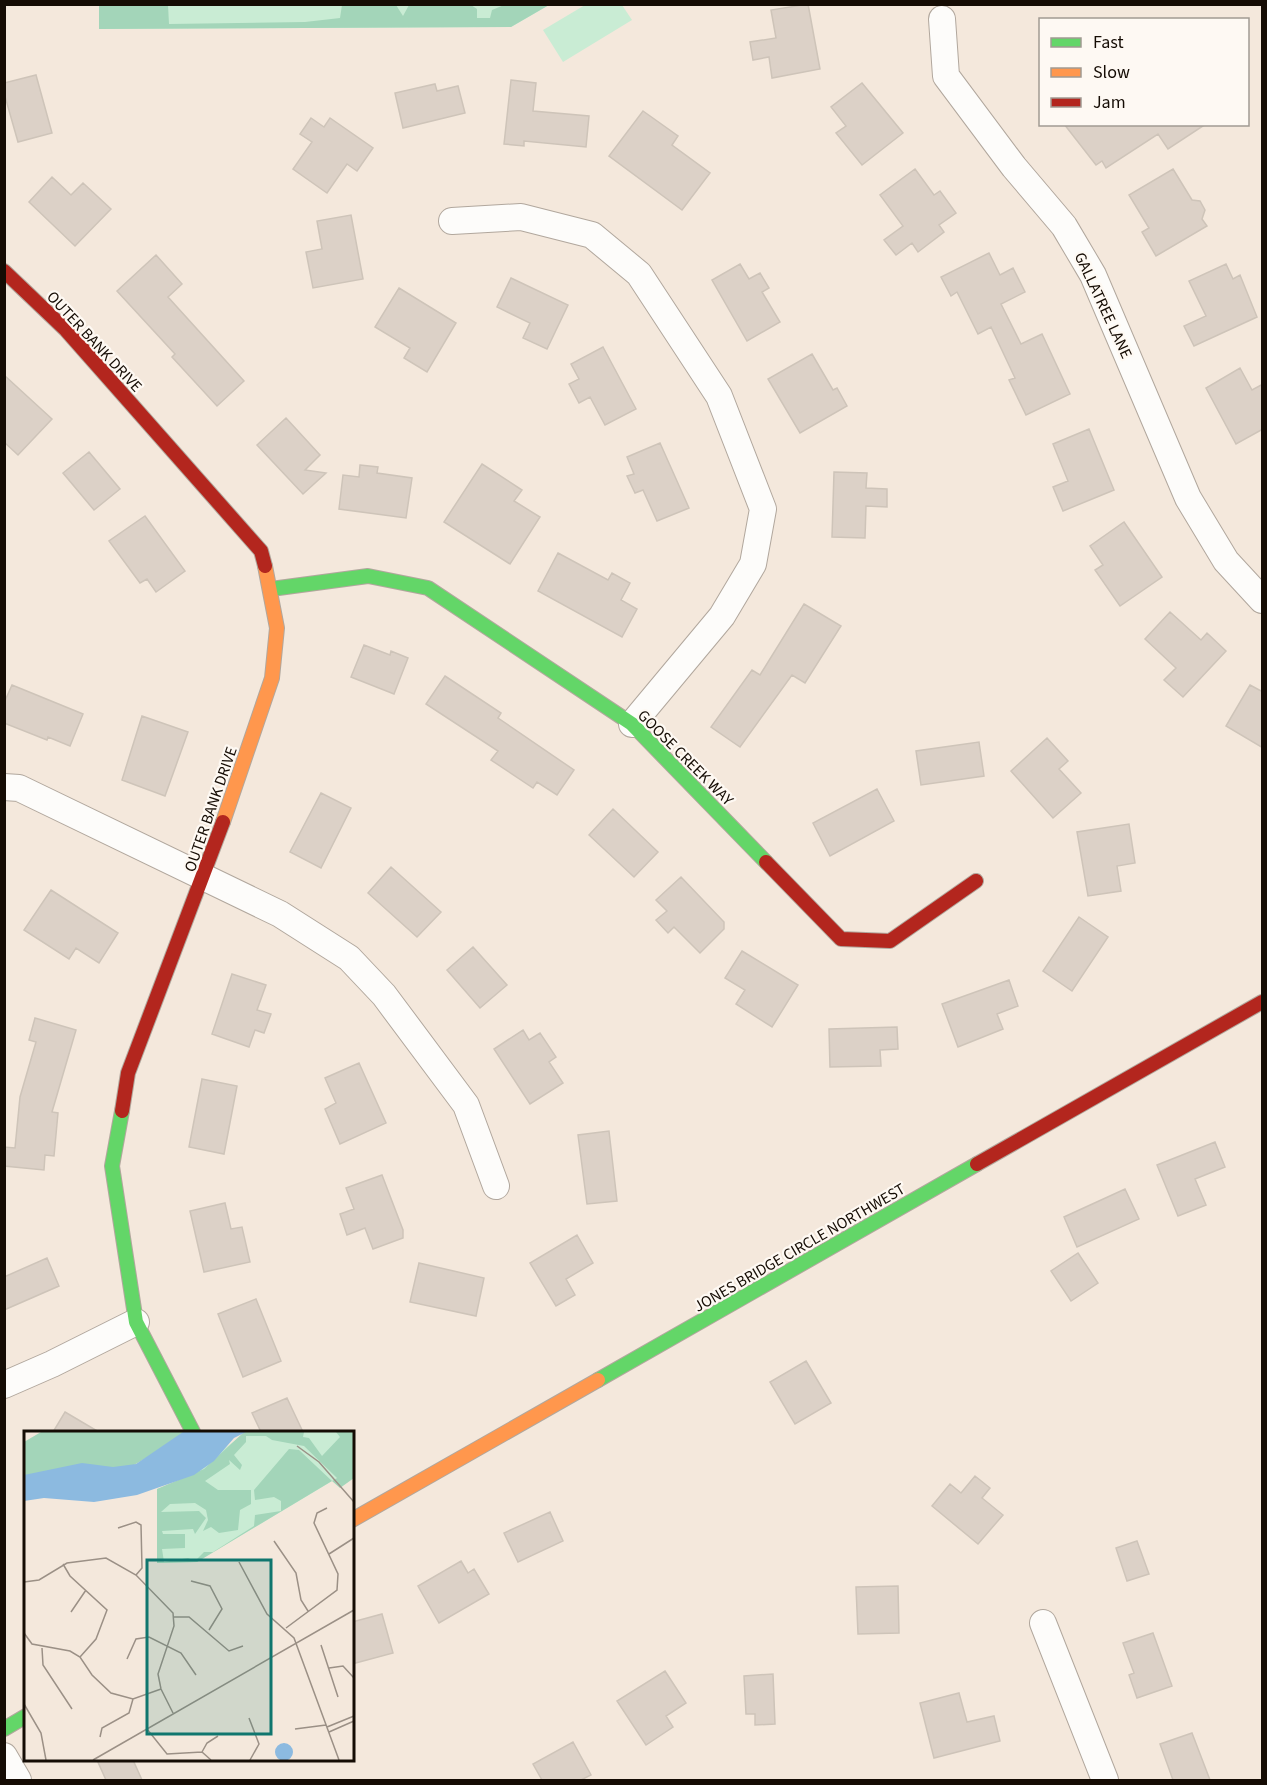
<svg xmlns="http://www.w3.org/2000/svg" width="1267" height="1785" viewBox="0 0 1267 1785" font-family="'Source Sans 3',sans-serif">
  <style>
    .green { fill: #c9ecd4 }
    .forest { fill: #a3d5b9 }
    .building { fill: #dcd1c7; stroke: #cec4b9; stroke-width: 1.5 }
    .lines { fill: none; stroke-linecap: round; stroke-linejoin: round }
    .street-casing { stroke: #b1a79d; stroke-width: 28 }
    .fast-casing { stroke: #b1a79d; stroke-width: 16 }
    .slow-casing { stroke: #b1a79d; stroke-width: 16 }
    .jam-casing { stroke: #b1a79d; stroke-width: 16 }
    .street { stroke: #fdfcfa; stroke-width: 26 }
    .fast { stroke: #63d668; stroke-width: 14 }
    .slow { stroke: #ff974d; stroke-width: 14 }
    .jam { stroke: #b3261e; stroke-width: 14 }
    .labels { text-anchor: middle; stroke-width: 4.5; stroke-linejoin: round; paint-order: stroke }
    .street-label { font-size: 16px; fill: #150c04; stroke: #fef9f3 }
    .inset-road { fill: none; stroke: #9b9086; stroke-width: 1.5 }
    .view { fill: #0f766e; fill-opacity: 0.15; stroke: #0f766e; stroke-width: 3 }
    .inset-edge { fill: none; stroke: #150c04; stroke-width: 3 }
  </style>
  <rect width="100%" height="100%" fill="#f4e8dc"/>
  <path class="green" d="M99,5h450l-38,22 -412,2z
    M585,5h37l10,15 -69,42 -20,-32z"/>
  <path class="forest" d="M342,5h54l7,11 6,-11h62l6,4v9h13l2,-8 12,-5h45l-38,22 -412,2v-24h69l1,19 136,-2 35,-4z"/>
  <path class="building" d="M808,4l12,65 -48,9 -3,-21 -16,3 -3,-18 26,-4 -5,-28z
    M36,75l16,58 -34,9 -14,-49v-10z
    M511,80l25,3 -3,28 56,5 -3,31 -62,-6v5l-20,-2z
    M862,83l41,50 -41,32 -26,-32 10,-7 -15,-19z
    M435,84l2,7 21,-5 7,27 -62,15 -8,-35z
    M643,111l35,25 -6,9 38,28 -28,37 -73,-54z
    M311,118l13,9 6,-9 43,30 -16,23 -10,-7 -20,29 -34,-24 19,-27 -12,-8z
    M1064,124h142l-38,25 -10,-15 -52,34 -4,-7 -6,4z
    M915,169l19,26 6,-4 16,22 -17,12 5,7 -26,20 -6,-9 -16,12 -12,-15 19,-14 -23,-31z
    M1173,169l19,31 8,1 5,9 -3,9 5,7 -51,30 -14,-24 7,-4 -20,-33z
    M52,177l19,18 12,-12 28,26 -36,37 -46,-44z
    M351,215l12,64 -50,9 -7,-36 16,-3 -5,-28z
    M989,253l11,22 13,-7 12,24 -24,12 20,40 21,-10 28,60 -44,21 -17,-35 6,-2 -24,-51 -13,7 -21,-42 -6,4 -10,-19z
    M156,255l26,29 -14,13 76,84 -27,25 -45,-49 3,-3 -58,-63z
    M740,264l9,15 11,-6 9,15 -7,4 18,30 -33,19 -35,-61z
    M1226,264l7,15 7,-4 17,42 -63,29 -10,-20 22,-10 -17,-35z
    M511,278l57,27 -21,44 -24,-11 7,-15 -33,-16z
    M399,288l57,35 -29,49 -23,-14 6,-10 -35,-21z
    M603,347l33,62 -31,16 -15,-28 -11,6 -10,-19 10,-5 -8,-15z
    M812,354l21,36 4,-2 10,18 -47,27 -32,-54z
    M1240,368l12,22 11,-6v45l-27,15 -30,-56z
    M4,375l48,44 -34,36 -14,-13z
    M286,418l34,37 -15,15 21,3 -23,21 -46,-49z
    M1089,429l25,61 -51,21 -10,-24 15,-6 -15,-37z
    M660,443l29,65 -32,13 -14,-31 -8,3 -8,-17 7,-2 -7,-17z
    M89,452l31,37 -26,21 -31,-37z
    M482,464l40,26 -8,11 26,16 -30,47 -66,-42z
    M360,465l18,2 -1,6 35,5 -6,40 -67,-9 4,-34 16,2z
    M834,472l33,1 -1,15 21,1v18l-21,-1 -1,32 -33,-1z
    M145,516l40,55 -29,21 -9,-13 -7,4 -31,-42z
    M1124,522l38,55 -42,29 -25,-36 8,-5 -13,-19z
    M558,553l50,27 4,-7 18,10 -9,17 16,9 -15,28 -84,-46z
    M804,604l37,22 -36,57 -13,-8 -52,72 -29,-20 41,-57 8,5z
    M1170,612l31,28 6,-7 19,18 -43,46 -19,-17 12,-12 -31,-29z
    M364,645l26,10 1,-4 17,7 -14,36 -43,-17z
    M445,676l56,37 -3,5 76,52 -17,25 -20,-13 -4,6 -42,-28 7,-9 -72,-47z
    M12,685l71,29 -13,32 -22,-9 -1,3 -43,-17v-20z
    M1250,685l13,7v56l-37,-22z
    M142,716l46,16 -23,64 -43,-16z
    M1047,738l21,23 -9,8 22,24 -28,25 -42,-47z
    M979,742l5,34 -63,9 -5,-34z
    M877,789l17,32 -64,35 -17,-33z
    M321,793l30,15 -30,60 -31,-16z
    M613,809l45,43 -24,25 -45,-42z
    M1129,824l6,39 -18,3 4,25 -33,5 -11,-64z
    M391,867l50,45 -24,25 -49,-44z
    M681,877l43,45v7l-24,24 -26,-26 -6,6 -12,-13 11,-9 -11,-11z
    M51,890l67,43 -19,30 -23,-15 -7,11 -45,-29z
    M1079,917l29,20 -36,54 -29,-20z
    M473,947l34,38 -27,23 -33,-38z
    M742,951l56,34 -26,42 -36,-23 9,-14 -20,-12z
    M232,974l34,11 -9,25 14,4 -7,19 -9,-3 -6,17 -37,-13z
    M1009,980l9,26 -21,8 6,15 -45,18 -16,-43z
    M35,1018l41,12 -24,82 6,1 -4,43 -9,-1 -1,15 -40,-4v-19l11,1 5,-51 16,-55 -7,-2z
    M897,1027l1,22 -18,1 1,16 -51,1 -1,-38z
    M523,1030l6,10 11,-7 16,24 -7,5 14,21 -33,21 -36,-55z
    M359,1063l27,60 -46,21 -15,-35 11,-6 -11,-25z
    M202,1079l35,7 -13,68 -35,-7z
    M609,1131l8,70 -30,3 -9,-69z
    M1215,1142l10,25 -30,12 11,26 -28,11 -21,-51z
    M382,1175l21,55v8l-30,11 -8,-21 -18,7 -7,-21 14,-5 -8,-21z
    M1125,1189l14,30 -62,28 -13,-30z
    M225,1203l6,26 11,-2 8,35 -46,10 -14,-61z
    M577,1235l16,28 -27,16 9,16 -19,11 -26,-43z
    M1078,1253l20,30 -27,18 -20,-30z
    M47,1258l12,28 -55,24v-33z
    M419,1263l65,15 -8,38 -66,-14z
    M256,1299l25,62 -38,16 -25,-63z
    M806,1361l25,42 -36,21 -25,-42z
    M287,1398l16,34h-42l-9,-19z
    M65,1412l34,20h-46z
    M975,1476l15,12 -8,10 21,17 -25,29 -46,-38 18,-22 11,9z
    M550,1512l13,29 -45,21 -14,-29z
    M1137,1541l12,33 -22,7 -11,-33z
    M461,1561l7,12 6,-4 15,25 -50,29 -21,-37z
    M898,1586l1,47 -41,1 -2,-47z
    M382,1614l11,39 -41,11v-42z
    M1153,1633l19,53 -35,12 -8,-23 5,-2 -11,-30z
    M665,1671l21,32 -20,13 7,11 -27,18 -29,-44z
    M773,1674l2,50 -20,1v-11h-9l-2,-38z
    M959,1693l8,29 27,-6 6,25 -66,17 -14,-55z
    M1192,1733l18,47h-37l-13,-36z
    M573,1742l18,33 -10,5h-39l-9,-16z
    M97,1760h36l9,20h-36z"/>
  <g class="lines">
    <g class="street-casing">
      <path id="street" d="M942,19l4,57 68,91 50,59 29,49 95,223 38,63 36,39
        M452,221l69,-4 71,18 47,39 80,122 44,113 -10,55 -31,52 -90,108
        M4,787l15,1 261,126 69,44 35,37 82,110 30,81
        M4,1385l48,-21 84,-42
        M1043,1623l62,157
        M4,1756l14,24"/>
    </g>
    <g class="fast-casing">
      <path id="fast" d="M271,589l97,-13 60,12 204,136 134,138
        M122,1111l-10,55 24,156 57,110
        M598,1380l379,-216
        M4,1729l22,-13"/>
    </g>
    <g class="slow-casing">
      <path id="slow" d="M223,822l49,-144 5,-50 -12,-62
        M352,1520l246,-140"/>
    </g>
    <g class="jam-casing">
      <path id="jam" d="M4,271l62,59 195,221 4,15
        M766,862l75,77 49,2 86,-60
        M122,1111l6,-38 95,-251
        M977,1164l285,-162"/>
    </g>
    <use href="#street" class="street"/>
    <use href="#fast" class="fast"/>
    <use href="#slow" class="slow"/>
    <use href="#jam" class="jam"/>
  </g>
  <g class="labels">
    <g class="street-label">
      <text transform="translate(1104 305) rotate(65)" y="6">GALLATREE LANE</text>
      <text transform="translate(95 341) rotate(47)" y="6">OUTER BANK DRIVE</text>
      <text transform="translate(686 757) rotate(45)" y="6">GOOSE CREEK WAY</text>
      <text transform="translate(210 809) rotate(-71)" y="6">OUTER BANK DRIVE</text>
      <text transform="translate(799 1247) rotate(-30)" y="6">JONES BRIDGE CIRCLE NORTHWEST</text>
    </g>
  </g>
  <g transform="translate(24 1431)">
    <rect width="330" height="330" fill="#f4e8dc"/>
    <path d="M222,1h100l-9,46 -140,84 -40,1v-74l27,-9z" fill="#c9ecd4"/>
    <path d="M17,1h149l-61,36 -105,10v-36zM220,1h60l-1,5 6,1 13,18 18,-19 -4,-5h18v46l-14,10 -8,-7 -135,81 -40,1v-74l47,-20zM222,5h20l6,4 32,6 33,32 -5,3 -33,-31 -10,-1 -35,41 1,10 19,-3 7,4v10l-26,4 -1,11 -41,26h-9l-9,9 -7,-3 -24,4 -2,-13 23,-1v-14h-22l-1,-3 31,-2 2,5 11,-16 -7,-7 -38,1 9,-8 25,-1 11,7 2,10 -5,11 8,-4 8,6 19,-3 2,-20 11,-6v-14h-33l-13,-9 25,-17 -1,-4 11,10 2,-5 -8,-10 12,-13z" fill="#a3d5b9" fill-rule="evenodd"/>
    <path d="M159,1h63l-12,6 -20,23 -20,14 -57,20 -43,7 -50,-4 -20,3v-26l58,-12 31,4 23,-3zM251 321a9 9 0 1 1 18 0a9 9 0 1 1-18 0Z" fill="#8cbae0"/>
    <path class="inset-road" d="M273,15l22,16 35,40M94,97l18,-6 5,3 1,43 -6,7M250,110l22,32 5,27 7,11M305,123l25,-16M215,131l28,52 27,24 45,122M39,133l7,12 37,34 -11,29 -16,18M167,150l19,5 12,23 -13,21M0,151l15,-2 28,-17 39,-5 30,17 37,38 1,13 -16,48 3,15 12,24M47,181l15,-22M150,186h15l40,34 14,-5M262,197l51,-38 1,-16 -24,-51 3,-10 10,-5M0,202l8,11 38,7 10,6 12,18 19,18 22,6 28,-10M297,214l17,52M18,217l1,17 29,44M103,228l9,-20 13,-2 32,16 15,22M305,237l14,-2 11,12M0,273l17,29 5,27M225,287l10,26 -9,16M303,296l27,-11M123,298l20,25 35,-2 9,8M271,298l31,-4M305,301l25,-11M76,306l2,-9 27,-15 4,-14M178,321l5,-9 11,-7M69,329l261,-150"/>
    <path class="view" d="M123,129h124v174h-124z"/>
    <rect width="330" height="330" class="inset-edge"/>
  </g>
  <rect width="1267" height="1785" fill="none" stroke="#150c04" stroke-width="12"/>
  <rect x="1039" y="18" width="210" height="108" fill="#fef9f3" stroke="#a19a93" stroke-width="1.5"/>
  <rect x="1051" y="38" width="30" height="9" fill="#63d668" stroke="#a19a93" stroke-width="1.5"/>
  <text x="1093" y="48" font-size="18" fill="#150c04">Fast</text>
  <rect x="1051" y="68" width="30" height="9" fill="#ff974d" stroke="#a19a93" stroke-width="1.5"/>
  <text x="1093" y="78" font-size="18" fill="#150c04">Slow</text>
  <rect x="1051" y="98" width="30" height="9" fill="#b3261e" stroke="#a19a93" stroke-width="1.5"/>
  <text x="1093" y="108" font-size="18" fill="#150c04">Jam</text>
</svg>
